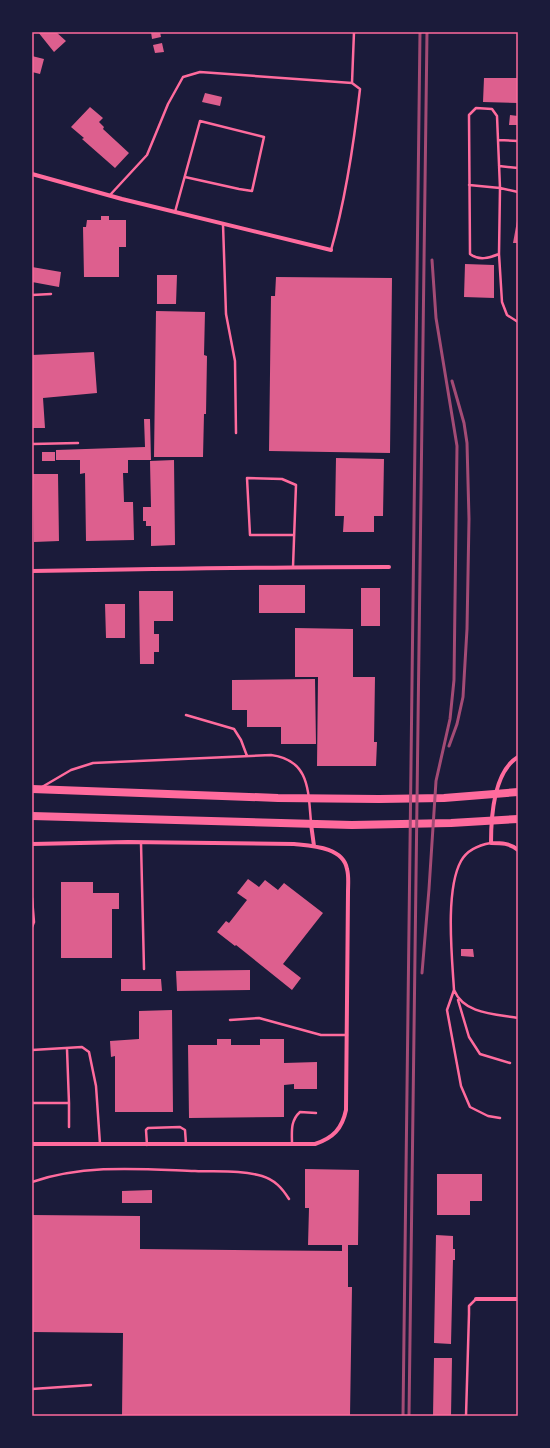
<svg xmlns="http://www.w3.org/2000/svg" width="550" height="1448" viewBox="0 0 550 1448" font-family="'Asap Condensed',sans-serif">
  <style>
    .building { fill: #dd5f8e }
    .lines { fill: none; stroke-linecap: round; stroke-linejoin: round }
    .service { stroke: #ff6b9d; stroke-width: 2.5 }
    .minor { stroke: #ff6b9d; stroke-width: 4 }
    .primary { stroke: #ff6b9d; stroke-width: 8 }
    .rail { stroke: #a44b75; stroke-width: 3 }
    .neatline { fill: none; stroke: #ff6b9d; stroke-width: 1.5 }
  </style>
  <rect width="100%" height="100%" fill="#1b1b3a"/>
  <path class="building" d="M38,32h18l10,9 -12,11z
    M151,32h9l1,5 -9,2z
    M162,43l2,9 -9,1 -2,-8z
    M32,56l12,3 -4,15 -8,-2z
    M484,78h34v25l-35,-1z
    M205,93l17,4 -2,9 -18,-4z
    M90,107l13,11 -4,4 5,5 -1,2 26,24 -14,15 -33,-29 2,-1 -13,-11z
    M510,115l8,1v9h-9z
    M101,216h8v4h17v27h-7v30h-35l-1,-50h3l1,-7h14z
    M517,221h1v22h-5z
    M465,264l29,1v33l-30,-1z
    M32,267l29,5 -2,15 -27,-5z
    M157,275h20l-1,29h-19z
    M276,277l116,1 -2,175 -121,-2 2,-155h4z
    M156,311l49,1 -1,43 3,1 -1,58h-2l-1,43h-49z
    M94,352l3,41 -54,5 2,30h-13v-73z
    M144,419h6l1,41h-23v13h-5l1,29h9l1,38 -48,1 -1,-68 -5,1v-14h-24v-10l89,-3z
    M42,452h13v9h-13z
    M336,458l48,1 -1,57h-9v16h-31l1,-16h-9z
    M174,460l1,85 -24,1v-20h-5v-5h-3v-14h8l-1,-46z
    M33,474h25l1,67 -25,1z
    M259,585h46v28h-46z
    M361,588h19v38h-19z
    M139,591h34v30h-19v13h5v18h-5v12h-14z
    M105,604h20v34h-19z
    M295,628l58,1v48h22l-1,65h3l-1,24h-59l1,-89h-23z
    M315,679l1,65h-35v-17h-34v-17h-15v-30z
    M248,879l11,8 6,-7 13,10 6,-7 39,30 -40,51 18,14 -9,12 -56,-45 -1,1 -18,-14 9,-11 3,2 18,-23 -10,-7z
    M61,882h32v11h26v16h-7v49h-51z
    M461,949h12l1,8 -13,-1z
    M250,970v20l-73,1 -1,-20z
    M121,979h40l1,12h-41z
    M172,1010l1,102h-58v-56l-4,1 -1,-16 29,-2v-28z
    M217,1039h14v6h29v-6h24v24l33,-1v27h-23v-5l-10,1v32l-95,1 -1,-73h29z
    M305,1169l54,1 -1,75h-10v42h4l-2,129h-228l1,-83 -91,-1v-117l108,1v33l202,2v-6h-34l1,-37h-4z
    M437,1174h45v27h-12v14h-33z
    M152,1190v13h-30v-12z
    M436,1235l17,1v13h2v11h-2l-2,84 -17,-1z
    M434,1358h18l-1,58h-18z"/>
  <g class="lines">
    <path class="service" d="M352,83l2,-51
      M498,140l20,1
      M499,166l19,2
      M469,185l31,3 18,4
      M110,195l37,-40 21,-51 15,-27 17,-5 152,11 8,6c-6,54 -14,109 -29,161
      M175,212l25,-91 64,16 -12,54 -13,-2 -54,-12
      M223,224l3,90 9,47 1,72
      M499,254c-10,4 -20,7 -29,0l-1,-139 7,-7 16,1 5,7 3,72 -1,66 3,48 5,13 11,7
      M32,295l19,-1
      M32,444l46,-1
      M293,567l3,-82 -14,-6 -35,-1 3,57h44
      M186,715l48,14 7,11 6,16
      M42,787l29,-17 22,-7 178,-8c39,5 37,36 40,67
      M141,843l3,126
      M491,843c-12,2 -24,7 -30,18 -16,29 -9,96 -7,129 10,24 40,24 64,28
      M32,898l2,24 -2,5
      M454,990l-7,20 14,76 9,21 18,9 12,2
      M458,1000l11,37 11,17 30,9
      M230,1020l29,-2 62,17h26
      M67,1049l2,54
      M32,1050l50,-3 7,5 7,34 4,58
      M32,1103h37v24
      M292,1144c0,-12 -2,-23 8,-32l16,1
      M147,1145l-1,-15 2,-2 32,-1 5,3 1,14
      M32,1182c53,-18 108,-13 163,-11 22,1 46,-1 67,5 13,4 20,12 27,23
      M32,1389l59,-4
      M466,1416l3,-102v-8l7,-7"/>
    <path class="minor" d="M32,174l90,25 209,51
      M32,571c119,-2 238,-4 357,-4
      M518,757c-25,15 -27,61 -27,86 10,0 19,0 27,7
      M311,824l3,22
      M32,844l96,-2 166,2c18,2 49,3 53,25 2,7 1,16 1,23l-2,218c-4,19 -13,28 -31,34h-283
      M476,1299h42"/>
    <path class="primary" d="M32,789l246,9 101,1 65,-1 74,-6
      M32,816l320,9 99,-2 67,-4"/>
    <path class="rail" d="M449,746l8,-22 6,-27 4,-68 2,-110 -2,-76 -3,-20 -12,-42
      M422,973l7,-84 7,-108 14,-62 4,-39 3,-234 -21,-128 -4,-58
      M403,1416l17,-1384
      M409,1416l18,-1384"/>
  </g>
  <rect width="550" height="1448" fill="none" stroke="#1b1b3a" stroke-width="66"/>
  <rect x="33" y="33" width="484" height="1382" class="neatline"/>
</svg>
